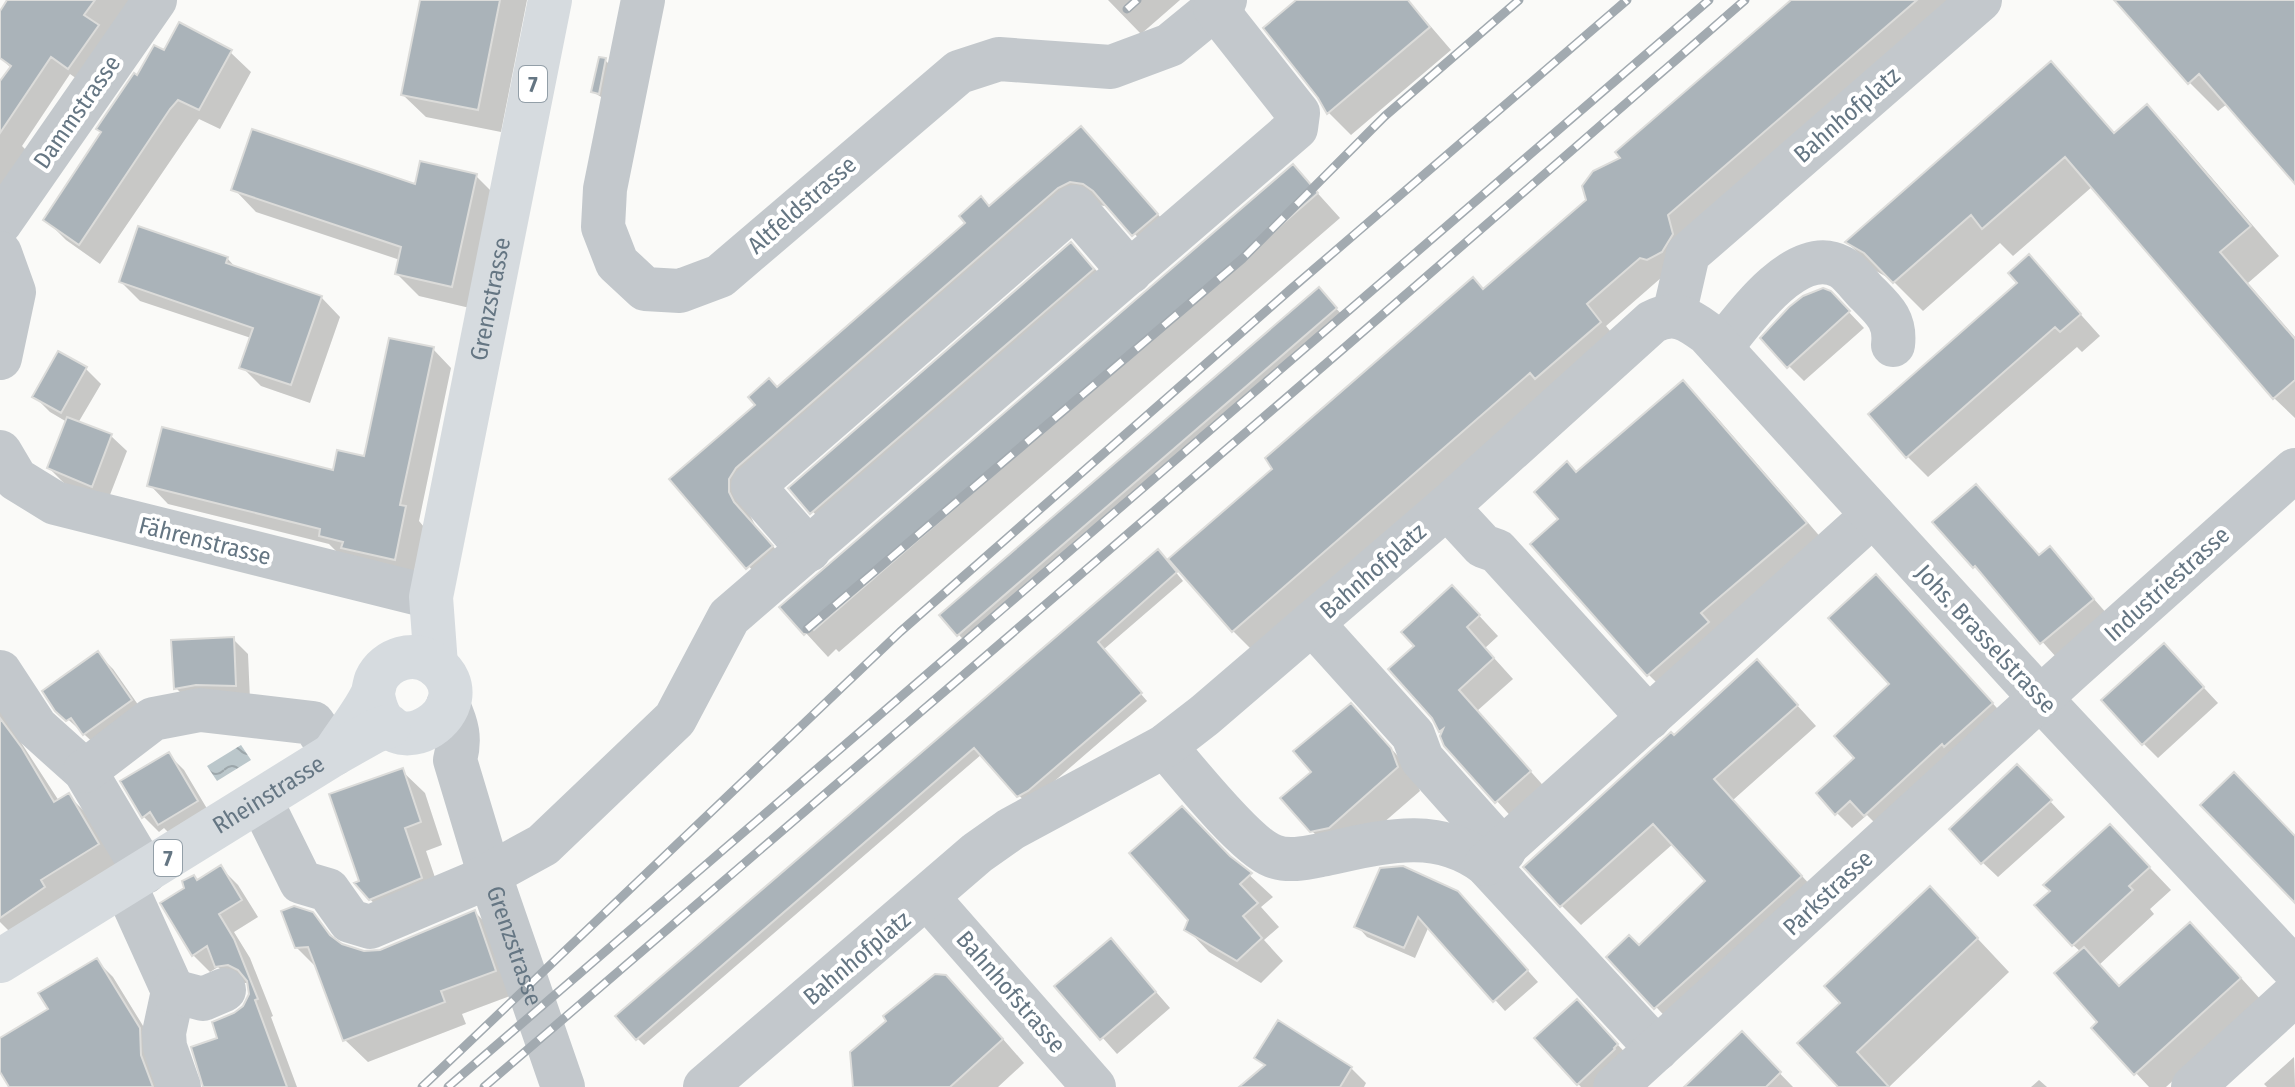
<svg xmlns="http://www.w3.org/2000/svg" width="2295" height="1087" viewBox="0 0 2295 1087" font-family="'Fira Sans Condensed',sans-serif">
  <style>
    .water { fill: url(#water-waves) }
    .shadow { fill: #0003 }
    .building { fill: #aab3b9; stroke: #dcdcda; stroke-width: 2 }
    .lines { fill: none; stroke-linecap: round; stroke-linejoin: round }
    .minor { stroke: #c3c8cc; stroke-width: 44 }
    .major { stroke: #d6dbdf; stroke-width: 44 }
    .rail-casing { stroke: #a2aab0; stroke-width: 9 }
    .rail { stroke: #fff; stroke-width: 6; stroke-dasharray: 18; stroke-linecap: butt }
    .labels { text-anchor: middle; stroke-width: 8; stroke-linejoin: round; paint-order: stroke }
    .shield { fill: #fff; stroke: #939fa8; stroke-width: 2 }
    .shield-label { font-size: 22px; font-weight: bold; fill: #657683 }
    .street-label { font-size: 24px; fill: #657683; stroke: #fff }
  </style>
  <defs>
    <pattern id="water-waves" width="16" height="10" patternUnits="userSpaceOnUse" patternTransform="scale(2)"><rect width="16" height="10" fill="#bbc7cb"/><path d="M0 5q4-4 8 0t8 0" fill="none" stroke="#9ca6aa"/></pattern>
  </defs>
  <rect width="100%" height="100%" fill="#fafaf8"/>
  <path class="water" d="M241,745l10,15 -34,21 -10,-15z"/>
  <path class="shadow" d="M10,0h136l-59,86 -17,-12 -48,72 10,10 -32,37v-109l11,-16 -11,-11v-43z
    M422,0h105l-26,132 -75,-15 -23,-22z
    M1108,0h72l-39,34z
    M1299,0h109l43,50 -100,85 -22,-22 -10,-17z
    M1794,0h167l-299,277 -56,49 14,17 -367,308 -20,-20 251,-340 104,-90z
    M2134,0h161v180l-68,-76 -9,7 -29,-29z
    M230,52l21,20 -31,57 -21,-10 -99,145 -34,-24 -21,-21 93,-141 26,-25z
    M605,60l7,7 -6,33 -13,-8z
    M2051,64l65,70 31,-27 29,29 103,120 -31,27 47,54v81l-21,-20 -181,-212 -80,70 -13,-13 -77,68 -31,-31 -16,-9 -29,-29z
    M1081,128l97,109 -22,20 -46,-50 -17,-3 -343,311 6,12 37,42 -23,21 -98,-110z
    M1293,166l47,52 -501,434 -3,-3 -8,8 -46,-50z
    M476,176l23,23 -25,110 -55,-13 -22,-22 3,-14 -144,-48 -22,-23 182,-3z
    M1071,245l29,29 -259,267 -50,-52z
    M2029,257l71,79 -18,16 -5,-5 -149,130 -21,-21 113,-172z
    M227,258l10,11 84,28 19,20 -30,86 -49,-17 -19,-19 9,-29 -111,-37 -19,-19z
    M1326,297l17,19 -377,326 -7,-7z
    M1845,308l19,20 -60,53 -15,-15z
    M433,349l18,19 -32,153 5,6 -11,50 -74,-23 -10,-10 -161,-40 -18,-19 184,-13 32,-13z
    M85,368l16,16 -23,39 33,13 16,15 -19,49 -44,-17 -15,-15 18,-46 -17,-10 -15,-15z
    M1683,382l31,32 122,141 -156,151 -31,-31 -116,-131 28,-25 16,-45z
    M1935,523l105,34 10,-8 58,66 -51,43z
    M1165,559l18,22 -80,69 44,51 -112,97 -9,5 -44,-49 -338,291 -7,-7z
    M1891,592l116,127 -126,110 -14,-14 -15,13 -15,-15 20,-55 34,-74z
    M1472,608l26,28 -13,12 28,31 -36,32 72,81 -33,30 -70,-77 -3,-11 -10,-17z
    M233,639l15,15 2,46 -59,3 -15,-15z
    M98,654l15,15 33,47 -46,33 -43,-40z
    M2179,661l39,42 -60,55 -15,-15z
    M1776,682l40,44 -83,74 88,97 -146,130 -66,-70 30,-10 69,-66 -34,-38 -93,82 -20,-20 113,-168z
    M0,710l59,91 9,-6 19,19 30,50 -100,75 -17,-17z
    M1373,728l40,45 7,18 -68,59 -18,3 -23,-23z
    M169,755l15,15 28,47 -37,22 -11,-11 -5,4 -16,-16z
    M402,771l23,22 17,52 -16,6 17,50 -53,21 -33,-38 5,-2z
    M2032,782l33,35 -67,60 -16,-15z
    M2132,849l39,41 -21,19 4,5 -55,51 21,23 92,-42 49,54 -95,87h-17l-13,-14 -36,-51 -19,-70 -8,-7z
    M1234,861l39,36 -12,10 18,20 -15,13 19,21 -22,22 -52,-31 -22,-23z
    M221,868l17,17 20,32 -24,15 16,26 23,58 -2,1 26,70h-92l15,-48 15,-24 10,-8 6,-13 -2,-11h-15l-16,-16 -8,5 -17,-17 5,-73z
    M1469,904l69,78 -33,29 -76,-85 -14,32 -48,-21 -10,-11z
    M475,912l22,23 21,58 -56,21 4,10 -98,38 -23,-22 -27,-71 -22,-22 16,-34 30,34 22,6 16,-1z
    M1962,922l47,50 -120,115h-49l3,-84z
    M1111,940l59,68 -53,46 -60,-68z
    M96,960l17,17 43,70 6,40h-151l-11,-19v-28l50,-30z
    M969,1000l55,63 -26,24h-143z
    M1592,1017l40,43 -26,27h-25l-44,-49z
    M1742,1034l51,53h-84z
    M2294,1057l1,30h-28l-3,-3z
    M1257,1058l94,10 15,15 -2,4h-70l-22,-14z
    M2039,1080l8,7h-16z"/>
  <path class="building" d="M7,0h88l-11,15 15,10 -31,44 -17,-12 -51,76v-52l11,-15 -11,-8v-47z
    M420,0h80l-22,110 -77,-15z
    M1296,0h112l22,27 -103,87 -9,-16 -55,-70z
    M1791,0h126l-249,215 5,19 -11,18 -15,8 -7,-2 -53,46 14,18 -66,57 -5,-6 -298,259 -64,-73 104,-90 -7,-11 208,-181 10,12 103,-89 -4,-14 11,-15 27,-13 -5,-6z
    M2114,0h181v184l-96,-110 -11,10z
    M179,22l53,28 -33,60 -21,-10 -8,9 -91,136 -36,-25 58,-88 -5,-3 38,-56 3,2 17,-30 10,5z
    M599,57l7,1 -7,36 -8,-2z
    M2051,61l63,72 33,-29 104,122 -31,26 75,87v41l-22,19 -208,-242 -83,72 -11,-14 -78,68 -29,-30 -19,-11z
    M1081,126l77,88 -26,22 -39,-45 -10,-7 -13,-2 -12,6 -322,280 -7,11v13l5,10 39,44 -27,23 -77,-90 86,-74 -7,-8 21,-19 8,9 188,-164 -6,-7 22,-20 8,10z
    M252,129l163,55 5,-23 57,13 -25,113 -57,-13 6,-27 -170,-57z
    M1293,164l25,29 -504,437 -2,-3 -8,8 -25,-28z
    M138,226l90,31 -2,6 96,33 -31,89 -52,-17 14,-40 -134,-46z
    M1071,242l23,27 -284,245 -22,-26z
    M2029,254l52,60 -21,18 -5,-5 -149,131 -38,-44 149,-131 -9,-10z
    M1319,287l18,21 -380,328 -18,-21z
    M1823,288l8,3 19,20 -63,57 -27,-30 29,-31 14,-11z
    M389,338l45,9 -34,158 6,1 -11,54 -54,-12 2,-6 -24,-6 1,-7 -173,-43 15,-59 171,43 4,-20 27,6z
    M58,351l29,16 -26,46 -29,-16z
    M1683,380l124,143 -106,90 8,9 -62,54 -117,-132 28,-25 -24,-27 33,-31 9,11z
    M67,417l45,17 -20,53 -45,-19z
    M1976,484l63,71 11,-9 44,53 -54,45 -65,-78 -2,2 -41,-46z
    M1158,549l19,23 -79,70 44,51 -114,98 -11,6 -43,-49 -338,292 -21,-24z
    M1876,574l117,129 -49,44 -2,-3 -78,72 -14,-15 -15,14 -19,-22 38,-35 -20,-22 55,-52 -61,-66z
    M1452,585l28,30 -13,12 27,31 -35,32 72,81 -36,32 -51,-57 -4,-10 3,-7 -4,3 -7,-14 -44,-49 26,-23 -13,-14z
    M234,637l2,49 -40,-1 -22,4 -3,-49z
    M2164,643l40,44 -62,58 -41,-45z
    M98,651l34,49 -49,35 -12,-17 -5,3 -11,-10 -13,-20z
    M1757,659l41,46 -84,74 88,97 -148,133 -48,-52 23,-22 10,10 66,-64 -52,-57 -93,83 -37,-40 148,-135 3,3z
    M1351,703l40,45 7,19 -69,61 -19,4 -30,-34 31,-26 -18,-21z
    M0,718l22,30 32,54 15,-9 30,51 -58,36 4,7 -45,31z
    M169,752l29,49 -40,24 -8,-13 -8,6 -22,-37z
    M2017,764l35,36 -71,64 -32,-35z
    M403,768l18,54 -16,6 17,50 -53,22 -15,-17 5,-2 -30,-87z
    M2234,772l61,64v67l-95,-98z
    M1182,806l48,50 22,17 -12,11 18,19 -15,13 19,22 -25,23 -53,-31 4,-10 -59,-67z
    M2110,824l40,43 -21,19 4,4 -61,56 -38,-41 16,-14 -7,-6z
    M221,865l21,35 -23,14 15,25 24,60 -3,1 32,87h-84l-12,-40 26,-9 -5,-16 22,-9 9,-7 6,-12 -2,-13 -9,-11 -10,-5 -13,2 -8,-21 -15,10 -32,-53 24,-15 -2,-7 12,-6 3,5z
    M1403,866l55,25 70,79 -35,32 -75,-85 -14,31 -50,-21 26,-59z
    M1930,886l48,52 -121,114 32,35h-51l-41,-44 43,-40 -16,-17z
    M294,906l19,6 17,23 12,9 22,7 16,-1 95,-40 21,61 -55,20 4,11 -102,39 -35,-94 -13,1 -14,-37z
    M2190,922l51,56 -107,97 -43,-47 6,-6 -43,-49 30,-26 35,39z
    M1111,938l45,54 -56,48 -46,-54z
    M97,958l43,70 1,27 12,32h-144l-9,-15v-34l48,-29 -10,-16z
    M935,974l11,1 57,64 -53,48h-97l-3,-35 36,-31 -3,-5z
    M1577,999l41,45 -4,4 1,1 -38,36 -43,-47z
    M1278,1020l74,47 -12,20h-101l26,-22 -11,-7z
    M1742,1031l39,41 -15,15h-82z"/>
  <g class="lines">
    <g class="minor">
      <path d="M643,0l-38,189 -2,38 14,36 28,26 35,2 40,-15 239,-204 40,-13 112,8 59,-22 55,-45"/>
      <path d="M0,223l155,-223"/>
      <path d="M0,253l14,39 -14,66"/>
      <path d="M1674,315l14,-61 292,-254"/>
      <path d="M1721,348c21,-28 76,-105 120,-81 9,5 18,18 26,26 17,17 29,27 26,52"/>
      <path d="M0,452l16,27 39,24 376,94"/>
      <path d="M1447,507l36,39 14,5 152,167"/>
      <path d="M809,550l-56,-64 321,-279 56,65"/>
      <path d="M1312,623l101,112 9,24 82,92"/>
      <path d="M0,672l36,55 49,44 60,101"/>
      <path id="s1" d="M448,705c9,20 13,33 7,55l34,113 74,214"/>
      <path d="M1165,746c21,25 81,100 108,110 15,6 33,2 48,-1 58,-12 114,-30 165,9l171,185"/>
      <path d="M85,771l68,-52 47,-9 113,13 21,31"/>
      <path d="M261,801l40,81 27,8 22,31 20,6 102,-43 71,-39 132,-126 54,-102 567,-489 2,-15 -83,-105"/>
      <path d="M1486,864l387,-349"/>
      <path d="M125,885l48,106 -9,42 1,14 14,40"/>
      <path d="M927,897l167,190"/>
      <path d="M173,991l30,8 21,-9"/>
      <path d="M705,1087l272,-234 34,-24 154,-83 40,-31 242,-208 205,-185c22,-12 36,-3 55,11l348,381 240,256"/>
      <path d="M1615,1087l456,-417 224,-200"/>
      <path d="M2193,1087l102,-93"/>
    </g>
    <g class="major">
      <path id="s2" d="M436,665l-5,-68 119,-597"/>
      <path d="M337,749c11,-17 25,-34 34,-52 3,-5 3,-12 5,-17 10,-22 39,-30 58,-16 56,41 -47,115 -61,31"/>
      <path id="s3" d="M0,961l334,-207 39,-22 16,-6"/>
    </g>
    <g class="rail-casing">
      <path id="rail" d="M1127,9l10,-9
        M807,629l435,-370 143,-143 134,-116
        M422,1087l478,-455 391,-343 336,-289
        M448,1087l1261,-1087
        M484,1087l859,-738 402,-349"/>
    </g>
    <use href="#rail" class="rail"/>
  </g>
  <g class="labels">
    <g class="shield">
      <rect x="519" y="66" width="28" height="36" rx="6"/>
      <rect x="154" y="840" width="28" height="36" rx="6"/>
    </g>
    <g class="shield-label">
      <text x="533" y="92">7</text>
      <text x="168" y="866">7</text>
    </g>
    <g class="street-label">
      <text transform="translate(77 112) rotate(-55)" y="8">Dammstrasse</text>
      <text transform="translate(1847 115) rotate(-41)" y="8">Bahnhofplatz</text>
      <text transform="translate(802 205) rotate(-41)" y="8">Altfeldstrasse</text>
      <text dy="8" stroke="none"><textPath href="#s2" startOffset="372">Grenzstrasse</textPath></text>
      <text transform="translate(205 541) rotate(14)" y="8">Fährenstrasse</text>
      <text transform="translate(1373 571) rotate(-41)" y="8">Bahnhofplatz</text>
      <text transform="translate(2167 584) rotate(-42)" y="8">Industriestrasse</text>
      <text transform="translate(1986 639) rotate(47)" y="8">Johs. Brasselstrasse</text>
      <text dy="8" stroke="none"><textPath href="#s3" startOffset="316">Rheinstrasse</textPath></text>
      <text transform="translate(1828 893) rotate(-43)" y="8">Parkstrasse</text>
      <text dy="8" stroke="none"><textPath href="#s1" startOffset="252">Grenzstrasse</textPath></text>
      <text transform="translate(857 958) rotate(-40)" y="8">Bahnhofplatz</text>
      <text transform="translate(1011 992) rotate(49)" y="8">Bahnhofstrasse</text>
    </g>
  </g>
</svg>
